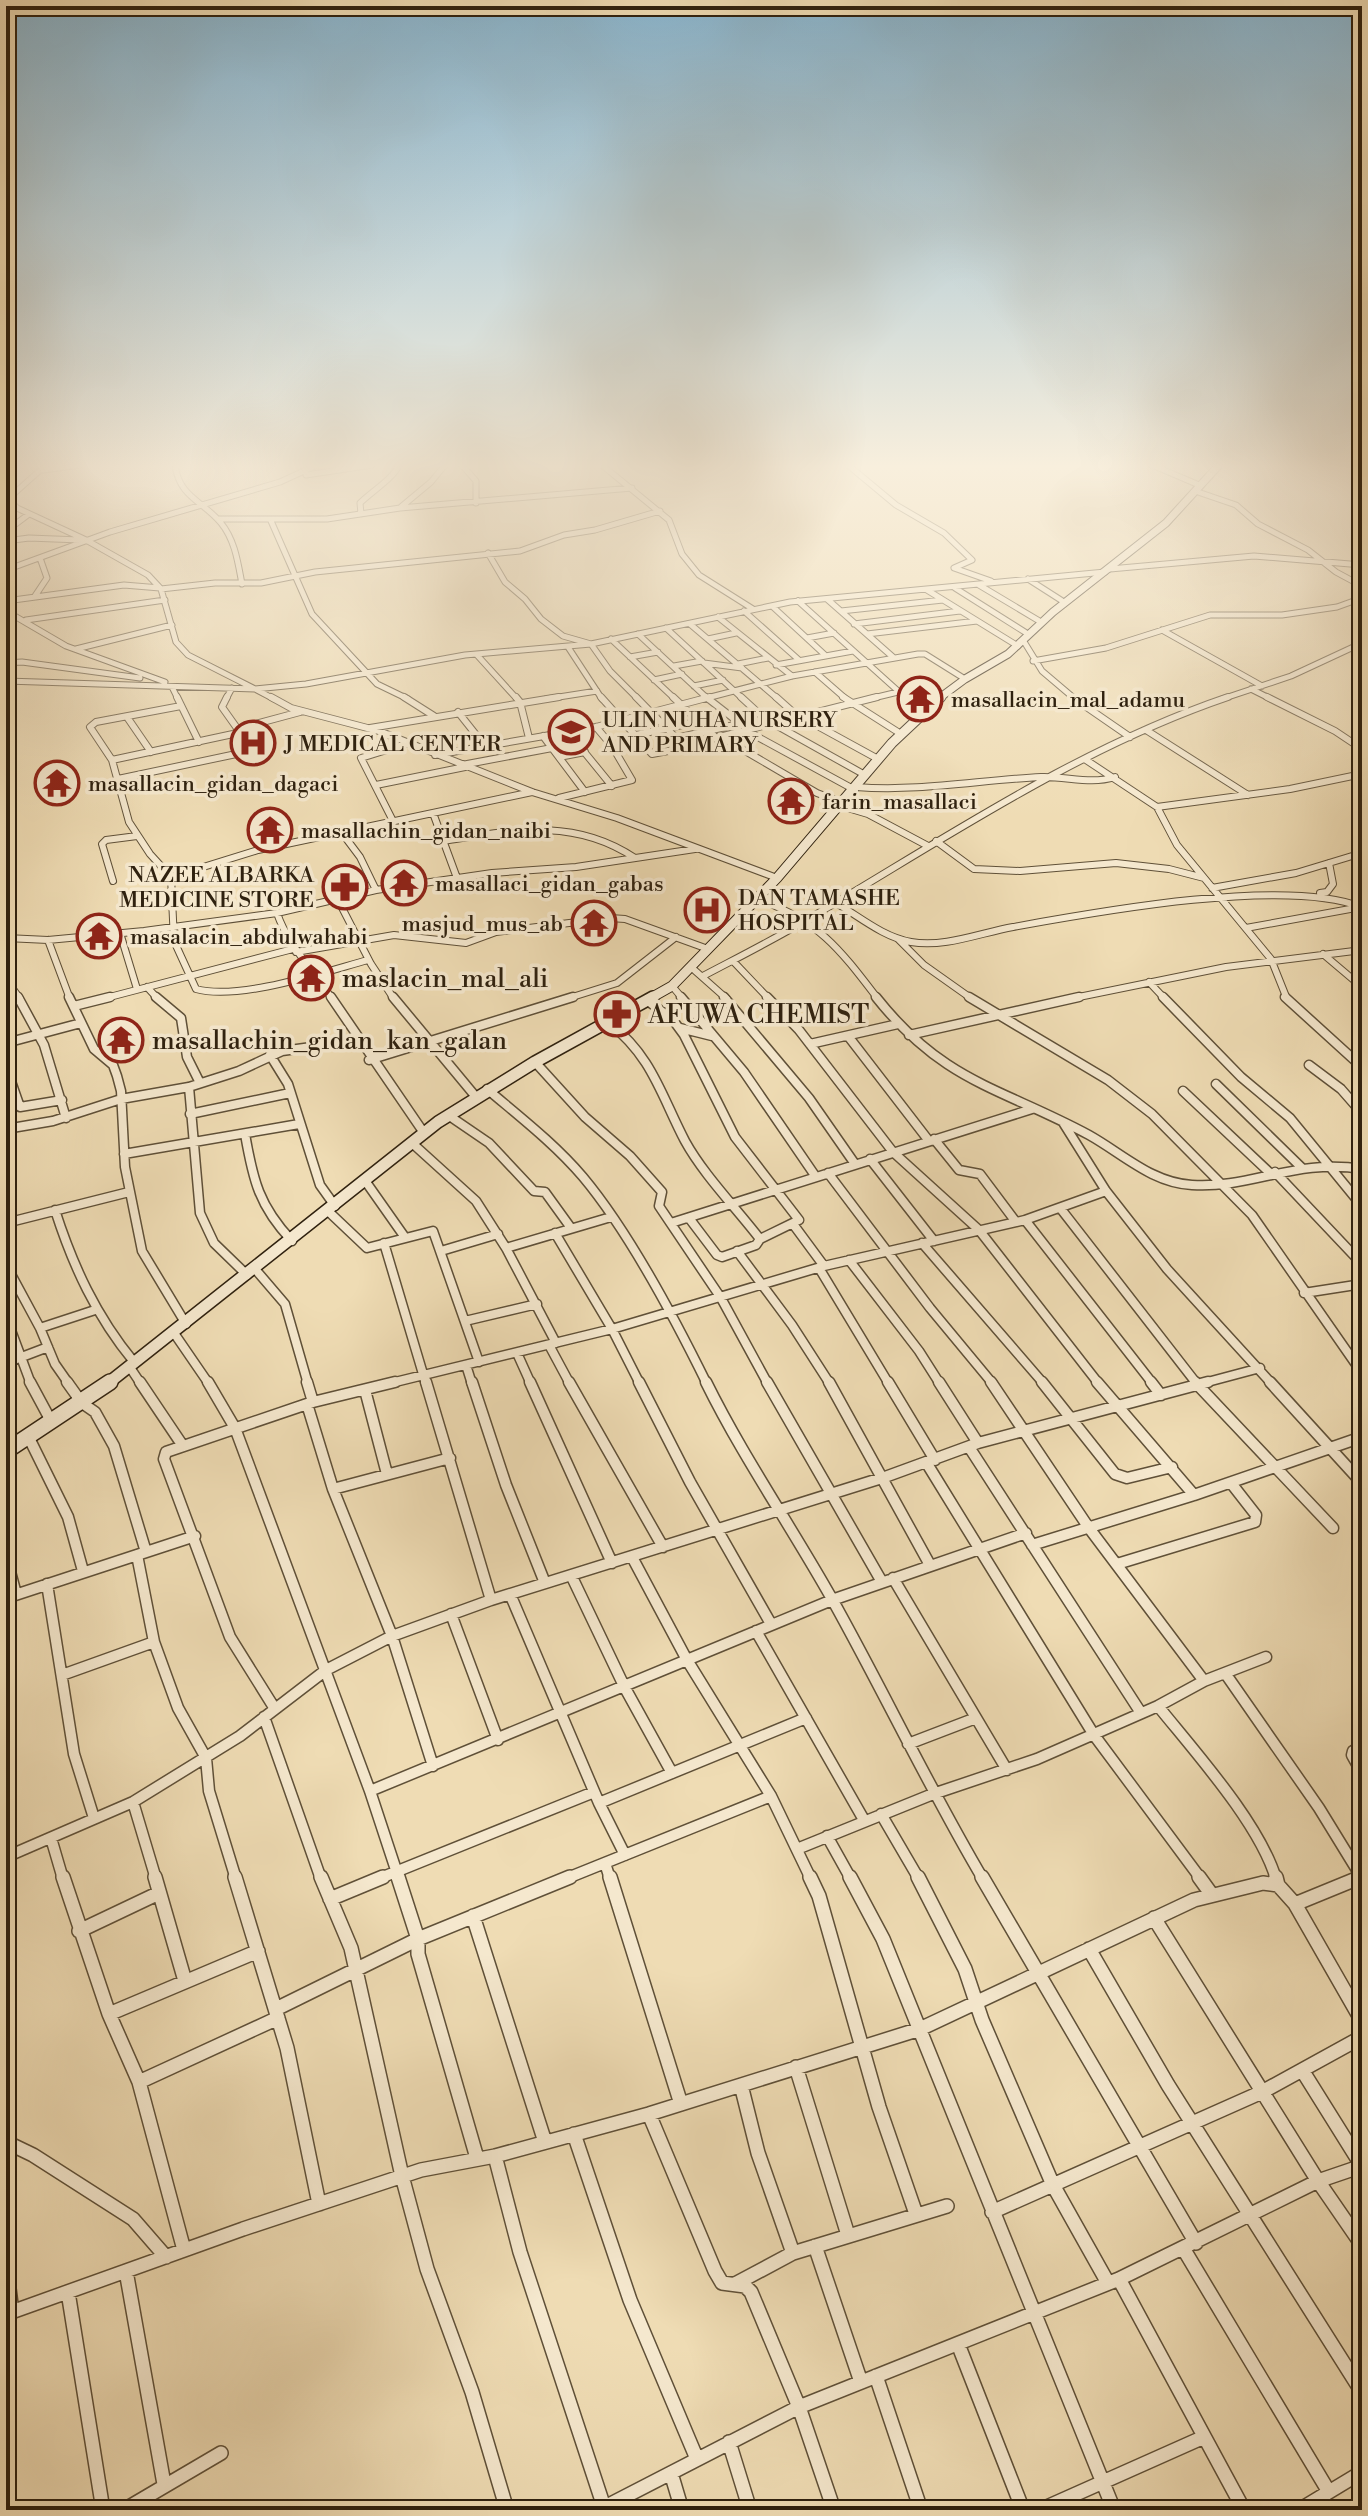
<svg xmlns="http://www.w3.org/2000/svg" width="1368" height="2516" viewBox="0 0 1368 2516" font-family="'Libre Bodoni',serif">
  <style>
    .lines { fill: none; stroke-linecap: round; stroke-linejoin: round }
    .street-far4-casing { stroke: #5f5038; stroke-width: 7 }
    .street-far3-casing { stroke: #5f5038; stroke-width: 8 }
    .street-far2-casing { stroke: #5f5038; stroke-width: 11 }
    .street-far1-casing { stroke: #5f5038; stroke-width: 13 }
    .street-casing { stroke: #5f5038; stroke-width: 16 }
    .secondary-far3-casing { stroke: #2f210f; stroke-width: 9 }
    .secondary-far2-casing { stroke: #2f210f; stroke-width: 11 }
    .secondary-far1-casing { stroke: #2f210f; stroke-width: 14 }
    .secondary-casing { stroke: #2f210f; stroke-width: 18 }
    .street-far4 { stroke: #f5e8ce; stroke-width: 5 }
    .street-far3 { stroke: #f5e8ce; stroke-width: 6 }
    .street-far2 { stroke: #f5e8ce; stroke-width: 8 }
    .street-far1 { stroke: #f5e8ce; stroke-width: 10 }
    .street { stroke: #f5e8ce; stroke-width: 13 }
    .secondary-far3 { stroke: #f5e8ce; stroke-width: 7 }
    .secondary-far2 { stroke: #f5e8ce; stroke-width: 9 }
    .secondary-far1 { stroke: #f5e8ce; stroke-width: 11 }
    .secondary { stroke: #f5e8ce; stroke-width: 15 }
    .labels { text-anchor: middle; stroke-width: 7; stroke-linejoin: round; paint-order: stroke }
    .far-poi-label { font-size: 22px; fill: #2f210f; stroke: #f5e8ce; text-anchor: start }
    .poi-label { font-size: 26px; fill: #2f210f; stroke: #f5e8ce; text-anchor: start }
  </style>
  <rect width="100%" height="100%" fill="#efdcb4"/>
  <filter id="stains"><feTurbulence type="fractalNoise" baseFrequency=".0025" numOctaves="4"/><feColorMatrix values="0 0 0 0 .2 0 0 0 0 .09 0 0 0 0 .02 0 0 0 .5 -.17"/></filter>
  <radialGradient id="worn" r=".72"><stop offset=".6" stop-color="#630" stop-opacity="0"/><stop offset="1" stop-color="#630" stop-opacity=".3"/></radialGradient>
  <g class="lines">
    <g class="street-far4-casing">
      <path id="street-far4" d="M175,465c4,32 28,36 46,58 14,17 17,40 21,61
        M462,465l14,16v22
        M602,465l67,55 13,34 17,21 54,34
        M848,465l48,40 48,28 28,27 -18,8 37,13
        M1152,465l47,20
        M43,470l37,-5
        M306,475l66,-10
        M1195,491l41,14 22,19 50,26 28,22 26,14
        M6,496l11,12 69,32 62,35 13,14 15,53 12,13 67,34 51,-5 159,-29 126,-11 199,-42 315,-30
        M9,498l37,-33
        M401,507l30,-25 14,-17
        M361,514l-1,-11c12,-12 33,-24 39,-38
        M218,519h109l73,-11 232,-20
        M271,521l41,93 65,70 31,15
        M6,541l23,-3 51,2
        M488,553l17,29 20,17 16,20 22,17 28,8 19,27 28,28
        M6,560l3,-31 20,-15
        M1110,569l144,-13 108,9
        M6,570l104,-38 170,-50 37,-17
        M1028,579l36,23
        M979,585l62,37
        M955,588l73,46
        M161,589l54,-6h46l54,-11 205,-21 44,-16 31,-5 65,-19
        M927,590l91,56
        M35,596l12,-18 -7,-20
        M827,599l67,59
        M6,601l118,-16 36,3
        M798,601l109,98
        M772,606l53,49
        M6,611l60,35 99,36
        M744,611l55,49
        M841,611l102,-11
        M718,617l74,59
        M26,620l139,-20
        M690,624l88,75
        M854,624l106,-13
        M666,628l77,71
        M1162,630l100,56
        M638,634l70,65
        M867,634l110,-13
        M807,638l27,-5
        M611,639l64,60
        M708,639l28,-6
        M1023,640l19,31 33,28
        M568,647l34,52
        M76,649l96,-24
        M477,655l40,44
        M630,657l28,-5
        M1033,661l73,-13 104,-33h72l55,-8 25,-9
        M6,663l16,-1 118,16
        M704,663l38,5
        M738,664l30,-6
        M776,665l77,-14
        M674,666l28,-5
        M815,672l31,27
        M654,680l28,-6
        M6,681l249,8 19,10
        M694,686l29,-6
        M172,687l6,12
        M1251,689l20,10
        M226,699l6,-11
        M546,699l51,-8
        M703,699l89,-23 126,-22h7l40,25
        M869,699l29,-7
        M1222,699l69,-23 71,-33"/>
    </g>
    <g class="street-far3-casing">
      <path id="street-far3" d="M177,697l22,45
        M227,697l-5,10 17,24
        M271,697l20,11 88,23 153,61 85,26 160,60
        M404,697l30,19
        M516,697l4,5 9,36
        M601,697l51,57 37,-7
        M636,697l48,49 193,-49
        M673,697l44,42
        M706,697l50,39 99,54
        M741,697l24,22 100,56
        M776,697l18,16 84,46
        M843,697l58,37
        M905,697l18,14
        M1072,697l58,40
        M1267,697l68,34 27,18
        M181,706l-85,16 -6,5 22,33 17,62 21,32 21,23 3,64 22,48c43,12 128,-17 172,-29
        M458,712l27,34
        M127,717l24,35
        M370,728l189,-31
        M1146,730l102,65
        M568,732l44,54
        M636,735l60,-13
        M543,736l42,56
        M676,738l63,-14
        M723,738l94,55 26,10
        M435,755l161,-28 114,-30
        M559,757l26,-5
        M112,760l121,-26 11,-7 56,-15
        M1086,760l71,47 20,38 94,114 16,40
        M462,765l90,-17
        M118,779l123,-26 4,-6 -12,-13
        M376,785l89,-18
        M856,787c63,5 123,-7 185,-10 26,-1 49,8 74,0
        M559,798l73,-18 -20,-34 -16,-19
        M841,806l27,8 60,32
        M1157,807l133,-18 72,-15
        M433,813l24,65
        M393,821l-32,-63 45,-14
        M342,833l18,24 16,33
        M444,841c69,-11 130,-24 191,17
        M936,841l38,28 46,2 96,-8 53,6 35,9
        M171,877l87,-27 274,-58
        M113,881l-11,-37 4,-4 31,-4
        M1212,888l84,-15 66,-20
        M1320,893l7,-1 6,-8 -4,-21
        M337,898l34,66 23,35
        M758,899c61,22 81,49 120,100
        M836,903c24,14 47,34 75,39 33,6 69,-9 102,-15 83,-15 273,-50 348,-20l-115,21
        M277,913c11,33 37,57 55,86
        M120,933l17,56
        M6,938l42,2 96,-9 133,-18 99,-23 116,-17 84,-6 119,-18
        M898,939l26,26 48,34
        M48,940l22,59
        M296,952l98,-17 72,8 30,-11 114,-14 15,1 83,30
        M1323,954l39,33
        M733,961l36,38
        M692,968l35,31
        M703,976c36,-19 72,-37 107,-58 136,-80 268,-170 418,-221
        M6,979l14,20
        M1149,982l16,17
        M672,986l11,13
        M147,987l11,12
        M102,999l191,-50
        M566,999l51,-16 59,-46
        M1069,999l157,-32 136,-17"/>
    </g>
    <g class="street-far2-casing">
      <path id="street-far2" d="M18,997l26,48 22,73
        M69,997l25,52 19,16 4,11 4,15 4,76 17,84 44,73
        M156,997l25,21 6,39 13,26
        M331,997l93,136
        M393,997l83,100
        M681,997l63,75 72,105
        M724,997l85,101 46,66
        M767,997l32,33 94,122 86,78 120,154
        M876,997c68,86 124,90 213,138 34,19 63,48 103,50 58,4 105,-27 170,-16
        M969,997l139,83 44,34 100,101 110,158
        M1163,997l78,80 49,41 72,88
        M1285,997l77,70
        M648,1001l25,19 11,15 51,102 64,83 -39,19 -4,6 -34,12 -5,-2 -28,-37
        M74,1006l36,-9
        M609,1023c43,33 52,72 76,118 18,33 52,68 75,98
        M680,1028l32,8
        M909,1035l170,-38
        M848,1036l81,105
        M6,1043l75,-20
        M810,1044l88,-20
        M270,1055l18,29 32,101 15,21
        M369,1060l204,-63
        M535,1062l50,55 45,39 32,36 -3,14 62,92 47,86
        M1309,1065l32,24 21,24
        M6,1067l14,40 42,-7
        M1216,1084l86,84
        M189,1087l11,126 14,30 33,32
        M487,1089c33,28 68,55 96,88 46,55 92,142 124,207
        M1183,1091l87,82
        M190,1114l100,-21
        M448,1115l41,28 45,48 11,1 26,36
        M1064,1124l42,67 61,78 105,115
        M6,1129l47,-8 68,-22 68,-12 50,-16 43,-20 74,-10
        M245,1134c8,46 14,72 47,107
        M934,1139l25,31 21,4 36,48
        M412,1143l64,58 30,47 50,95
        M124,1154l175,-30
        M870,1159l64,82
        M1275,1172l87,92
        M828,1173l102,135 63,76
        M366,1182l38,54
        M1061,1209l136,175
        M55,1210c18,56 41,106 79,152
        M329,1212l38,36 66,-17 46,131
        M1025,1220l128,164
        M6,1223l123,-31
        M671,1223l361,-114
        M793,1224l31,42
        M555,1233l57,96 28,55
        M384,1243l42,141
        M922,1243l122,141
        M506,1248l105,-31
        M441,1251l57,-17
        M737,1251l55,74 38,59
        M849,1260l70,91 21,33
        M6,1265l34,63 15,36 14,20
        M819,1268l70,116
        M255,1269l30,35 23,80
        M1304,1293l58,-9
        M6,1317l25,67
        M465,1321l72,-17
        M40,1328l55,-18
        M174,1333l35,51
        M549,1345l21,39
        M517,1353l14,31
        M6,1363l42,-16
        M466,1365l6,19
        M129,1366l12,18
        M387,1384l225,-55 212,-63 201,-46 81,-29
        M1200,1384l60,-16"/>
    </g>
    <g class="street-far1-casing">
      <path id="street-far1" d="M30,1382l21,39
        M67,1382l15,21 13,9 19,34 32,106
        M140,1382l43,64
        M208,1382l27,46 135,363 29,88
        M307,1382l6,20
        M426,1382l65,218
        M472,1382l34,103 39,98
        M530,1382l82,181
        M569,1382l94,165
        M639,1382l51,100 81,142
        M706,1382c37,75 85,144 126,217 52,93 97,189 151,280
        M767,1382l115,200
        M829,1382l101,183
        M888,1382l47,78
        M939,1382l39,61
        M991,1382l98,146 115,153
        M1042,1382l73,92 12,4 45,-11
        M1097,1382l97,113
        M1151,1382l10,13
        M1195,1382l138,146
        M1270,1382l92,101
        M365,1390l22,84
        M307,1404l26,85 59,147 41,130
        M29,1438l39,79 15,54
        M969,1447l172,266
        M926,1462l168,273 107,144
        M333,1489l117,-31
        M1032,1545l162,-50 168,-58
        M137,1555l17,87 24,66 28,50 3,33 27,88
        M6,1557l10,37
        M632,1557l55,103 84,136 40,83
        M1117,1564l138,-42 1,-7 -25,-32
        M571,1575l54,113 47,85
        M893,1578l114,192
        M47,1584l27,170 20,64
        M510,1594l89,209 26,52
        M6,1598l189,-62
        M451,1614l47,126
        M756,1631l108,189
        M1225,1673l94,135 43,70
        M62,1675l92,-33
        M1158,1706c37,46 102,118 118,173
        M275,1709l-45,-72 -66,-178 2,-7 147,-50 82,-20
        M264,1717l57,162
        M908,1744l68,-26
        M1362,1747l-9,4 -1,4 10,18
        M370,1791l462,-191 194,-67
        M133,1802l23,77
        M599,1803l207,-85
        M6,1814l6,41
        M881,1814l38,65
        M827,1836l24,43
        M51,1838l12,41
        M797,1849l136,-55 104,-35 121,-53 46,-25 62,-24
        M6,1857l127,-55 107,-66 86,-66 66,-34 99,-36 394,-123 93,-34 230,-61
        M605,1863l5,16
        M378,1879l216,-87
        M565,1879l206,-83
        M1356,1879l6,-2"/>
    </g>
    <g class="street-casing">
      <path id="street" d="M63,1877l46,137 30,68 45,168
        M155,1877l30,104
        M235,1877l52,171 32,156
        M321,1877l30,71 51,228 25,93 45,123 35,118
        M398,1877l20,62v15l59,204
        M610,1877l71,227
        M810,1877l9,19 60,211 37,107
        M850,1877l33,62 231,571
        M918,1877l47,92 17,51 71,165 55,98
        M982,1877l214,366
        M1199,1877l13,18
        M1276,1877l2,8 17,19 67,117
        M330,1899l53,-22
        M1295,1904l66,-27
        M473,1916l72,226
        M1154,1918l164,263 44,64
        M79,1931l80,-38
        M1089,1949l79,136 194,307
        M276,2009l142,-70 152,-62
        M109,2014l149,-63
        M796,2067l52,168
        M139,2082l139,-64
        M741,2085l17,68 35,100
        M649,2114l66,157 7,12 23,3 6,6 48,115 35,103
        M574,2134l56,166 67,159
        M6,2142l27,13 100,64 33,38
        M495,2156l25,96 85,258
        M992,2212l270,-120 100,-55
        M815,2246l46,136
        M1183,2248l146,244
        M6,2265l6,47
        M126,2271l38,213
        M1119,2279l125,231
        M735,2284l58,-31 154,-47
        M68,2292l35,218
        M6,2314l237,-85 178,-59 74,-14 154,-42 271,-85 274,-129 69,-17 15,2
        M958,2344l65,166
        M876,2376l45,134
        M729,2442l21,68
        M671,2473l11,37
        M124,2510l97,-57
        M599,2510l200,-103 320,-128 199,-98 44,-15 -60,-96
        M1040,2510l164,-73
        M1299,2510l63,-38"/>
    </g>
    <g class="secondary-far3-casing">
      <path id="secondary-far3" d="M938,699l27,-20 43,-25 45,-42 113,-89 53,-58"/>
    </g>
    <g class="secondary-far2-casing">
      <path id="secondary-far2" d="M649,999l23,-13 105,-108 115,-135 49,-46"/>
    </g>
    <g class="secondary-far1-casing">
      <path id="secondary-far1" d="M107,1384l331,-262 97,-60 118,-65"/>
    </g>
    <g class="secondary-casing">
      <path id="secondary" d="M6,1451l104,-69"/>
    </g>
    <use href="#street-far4" class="street-far4"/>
    <use href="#street-far3" class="street-far3"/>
    <use href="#street-far2" class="street-far2"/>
    <use href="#street-far1" class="street-far1"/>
    <use href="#street" class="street"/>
    <use href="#secondary-far3" class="secondary-far3"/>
    <use href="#secondary-far2" class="secondary-far2"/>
    <use href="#secondary-far1" class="secondary-far1"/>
    <use href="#secondary" class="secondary"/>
  </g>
  <linearGradient id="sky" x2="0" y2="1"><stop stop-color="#89b7d2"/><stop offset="0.57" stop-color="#f8efdd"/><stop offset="1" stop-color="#f8efdd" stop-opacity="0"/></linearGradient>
  <rect width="1368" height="818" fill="url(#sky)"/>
  <defs>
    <g id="temple-ring" transform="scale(2.3)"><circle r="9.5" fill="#f5e8ce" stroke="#8f2418" stroke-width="1.5"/><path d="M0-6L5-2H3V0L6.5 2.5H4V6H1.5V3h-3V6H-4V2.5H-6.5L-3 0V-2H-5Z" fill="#8f2418"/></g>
    <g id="school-ring" transform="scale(2.3)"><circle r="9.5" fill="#f5e8ce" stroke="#8f2418" stroke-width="1.5"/><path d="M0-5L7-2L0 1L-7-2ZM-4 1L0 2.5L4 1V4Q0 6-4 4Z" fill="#8f2418"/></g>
    <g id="hospital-ring" transform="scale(2.3)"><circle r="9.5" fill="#f5e8ce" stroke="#8f2418" stroke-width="1.5"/><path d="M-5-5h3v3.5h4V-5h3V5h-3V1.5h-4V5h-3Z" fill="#8f2418"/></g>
    <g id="pharmacy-ring" transform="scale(2.3)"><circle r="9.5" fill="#f5e8ce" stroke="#8f2418" stroke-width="1.5"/><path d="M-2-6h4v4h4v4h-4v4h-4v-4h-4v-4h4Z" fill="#8f2418"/></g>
  </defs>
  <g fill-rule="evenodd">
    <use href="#temple-ring" x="920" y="699"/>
    <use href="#school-ring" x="571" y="732"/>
    <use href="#hospital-ring" x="253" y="743"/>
    <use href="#temple-ring" x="57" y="783"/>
    <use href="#temple-ring" x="791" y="801"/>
    <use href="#temple-ring" x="270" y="830"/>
    <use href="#temple-ring" x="404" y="883"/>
    <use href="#pharmacy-ring" x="345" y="887"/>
    <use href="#hospital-ring" x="707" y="910"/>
    <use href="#temple-ring" x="594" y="923"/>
    <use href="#temple-ring" x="99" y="936"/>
    <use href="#temple-ring" x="311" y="978"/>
    <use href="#pharmacy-ring" x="617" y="1014"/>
    <use href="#temple-ring" x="121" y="1040"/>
  </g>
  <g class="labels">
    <g class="far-poi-label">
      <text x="951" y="707">masallacin_mal_adamu</text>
      <text x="602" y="727">ULIN NUHA NURSERY<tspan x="602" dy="25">AND PRIMARY</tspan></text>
      <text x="284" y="751">J MEDICAL CENTER</text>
      <text x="88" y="791">masallacin_gidan_dagaci</text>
      <text x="822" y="809">farin_masallaci</text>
      <text x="301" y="838">masallachin_gidan_naibi</text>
      <text x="314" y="882" text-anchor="end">NAZEE ALBARKA<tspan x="314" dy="25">MEDICINE STORE</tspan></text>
      <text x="435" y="891">masallaci_gidan_gabas</text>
      <text x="738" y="905">DAN TAMASHE<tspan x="738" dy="25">HOSPITAL</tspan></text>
      <text x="563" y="931" text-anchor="end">masjud_mus_ab</text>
      <text x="130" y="944">masalacin_abdulwahabi</text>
    </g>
    <g class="poi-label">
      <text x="342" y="987">maslacin_mal_ali</text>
      <text x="648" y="1023">AFUWA CHEMIST</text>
      <text x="152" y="1049">masallachin_gidan_kan_galan</text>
    </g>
  </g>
  <rect width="1368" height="2516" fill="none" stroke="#efdcb4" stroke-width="32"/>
  <rect x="8" y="8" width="1352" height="2500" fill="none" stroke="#2f210f" stroke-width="4"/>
  <rect x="16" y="16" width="1336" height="2484" fill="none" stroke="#2f210f" stroke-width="2"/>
  <rect width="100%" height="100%" filter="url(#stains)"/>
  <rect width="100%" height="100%" fill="url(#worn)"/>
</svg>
